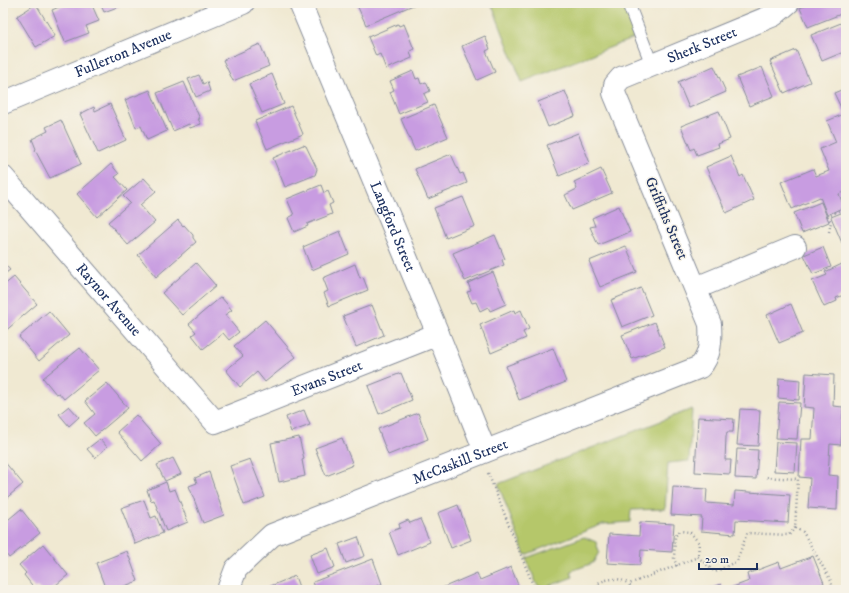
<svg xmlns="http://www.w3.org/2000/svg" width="849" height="593" viewBox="0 0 849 593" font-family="'IM FELL DW Pica',serif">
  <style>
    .green { fill: #b5c76b; stroke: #687b64 }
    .building { fill: #c89ce1 }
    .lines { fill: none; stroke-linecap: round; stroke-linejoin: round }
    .service-casing { stroke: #868c98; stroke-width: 14 }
    .minor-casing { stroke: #868c98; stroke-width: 24 }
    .path { stroke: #868c98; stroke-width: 2.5; stroke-dasharray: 1 3; stroke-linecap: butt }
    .service { stroke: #fff; stroke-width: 12 }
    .minor { stroke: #fff; stroke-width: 22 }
    .labels { text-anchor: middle; stroke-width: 3; stroke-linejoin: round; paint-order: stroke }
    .street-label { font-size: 15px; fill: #1b2f5e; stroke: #f7f3e8 }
  </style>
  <rect width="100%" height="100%" fill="#f7f3e8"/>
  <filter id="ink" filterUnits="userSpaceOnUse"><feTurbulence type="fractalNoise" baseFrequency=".025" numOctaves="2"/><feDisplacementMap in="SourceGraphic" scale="8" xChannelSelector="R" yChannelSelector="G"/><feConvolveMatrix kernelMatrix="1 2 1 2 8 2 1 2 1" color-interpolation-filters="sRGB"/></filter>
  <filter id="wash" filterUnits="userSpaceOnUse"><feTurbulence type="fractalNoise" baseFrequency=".012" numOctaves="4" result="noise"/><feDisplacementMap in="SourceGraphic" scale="16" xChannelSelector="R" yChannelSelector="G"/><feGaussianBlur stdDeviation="0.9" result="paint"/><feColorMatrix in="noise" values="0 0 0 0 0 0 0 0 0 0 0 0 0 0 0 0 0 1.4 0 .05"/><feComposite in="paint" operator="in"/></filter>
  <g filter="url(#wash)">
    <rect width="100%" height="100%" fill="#f0e9d2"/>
    <path class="green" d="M491,3h132l14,34 -115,45z
      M692,409l-3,52 -21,2 -3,46 -34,1 -1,12 -27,2 -78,31 -27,-71z
      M584,537l12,5 3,10 -6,11 -22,8 2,6 -29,11 -7,-3 -11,-27z"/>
    <g id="blocks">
      <path class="building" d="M68,3h23l8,18 -13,5 3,7 -24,9 -13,-32z
        M100,3h19l1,3 -16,6z
        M356,3h62l-52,22z
        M812,3h34v9l-38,15 -8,-19z
        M36,4l19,32 -19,11 -19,-31z
        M846,21v30l-24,10 -11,-26z
        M398,24l1,2 5,-2 10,25 -4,2 2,7 -26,11 -6,-15 -4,2 -8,-19z
        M485,36l5,13 -4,2 9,21 -18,8 -15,-34z
        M260,44l9,22 -36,15 -10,-21z
        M796,50l14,32 -26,11 -14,-32z
        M714,66l12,26 -37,16 -11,-26z
        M762,67l12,29 -25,10 -12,-29z
        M413,71l3,8 3,-1 2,6 5,-2 4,9 -6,3 4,8 -29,12 -9,-22 4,-2 -4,-9z
        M272,74l12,30 -22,9 -13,-29z
        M199,75l4,9 4,-2 3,9 -14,6 -8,-18z
        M184,82l16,37h-2l3,5 -11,4 -1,-4 -16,7 -16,-38z
        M846,88v103l-7,3 5,13 -17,8 -7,-18 -28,12 -11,-27 32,-13 3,7 13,-5 -9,-22 16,-7 -9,-21 17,-7 -10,-21z
        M150,90l17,41 -20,9 -6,-14 -5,2 -11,-28z
        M565,91l10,25 -27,11 -10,-25z
        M110,104l16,36 -28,13 -18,-39 14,-7 1,4z
        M434,105l14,32 -33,14 -14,-32z
        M291,106l12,28 -36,15 -12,-28z
        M719,111l11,28 -12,5 1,3 -22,8 -3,-7 -3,2 -10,-24z
        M61,120l20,44 -31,14 -15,-28 1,-1 -4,-10 16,-8 -2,-4z
        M578,133l12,30 -31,13 -12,-31z
        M303,145l3,1 11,23 -2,6 -30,12 -12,-29z
        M451,154l9,20 3,-1 4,10 -39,16 -13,-30z
        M731,156l9,21 3,-2 11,25 -28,13 -20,-46z
        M111,164l8,10 -4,3 12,13 -30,27 -20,-23z
        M601,169l11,24 -40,17 -7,-15 12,-6 -3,-7z
        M144,178l12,13 -16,14 15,17 -27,23 -20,-23 22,-19 -7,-7z
        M321,185l3,8 4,-2 5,12 -4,2 3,9 -25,10 1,2 -14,6 -6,-14 6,-3 -7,-16z
        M463,197l12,29 -29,12 -12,-30z
        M821,202l8,20 -27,11 -8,-20z
        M619,206l11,26 -32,13 -8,-18 5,-1 -3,-8z
        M846,211v31l-4,1 -11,-26z
        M178,220l5,6 1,-1 9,10v3l3,4 -40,35 -18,-22z
        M340,231l9,23 -37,16 -9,-23z
        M495,235l10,24 -3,1 2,5 -39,16 -12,-28z
        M626,246l11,26 -37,15 -11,-26z
        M823,247l8,20 -18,7 -9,-19z
        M3,262l7,8 -7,5z
        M196,263l20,23 -34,29 -20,-22z
        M355,264l5,14 3,-1 5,13 -39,16 -5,-13 4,-2 -5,-13z
        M842,264l4,9v21l-10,4 1,3 -13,6 -12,-26 15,-6 -2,-3z
        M493,272l13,32 -16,7 -2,-4 -8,4 -4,-9 -4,1 -5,-11 4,-1 -3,-8z
        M14,277l23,27 -34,29v-47z
        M641,288l11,27 -30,12 -11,-27z
        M221,297l11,13 -7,5 14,17 -10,8 -6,-7 -20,16 -11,-14 4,-3 -7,-8z
        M791,304l12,29 -24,10 -12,-28z
        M372,305l12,30 -28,12 -13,-31z
        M514,310l1,3 6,-3 8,19 -6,3 3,6 -35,15 -11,-28z
        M49,311l20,24 -30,26 -20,-24z
        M265,320l31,37 -31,25 -8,-10 -17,15 -14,-17 17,-14 -9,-10z
        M655,322l10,25 -33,12 -10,-24z
        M80,348l19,22 -35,29 -5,-6 -3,1 -13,-16z
        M553,348l13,34 -47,18 -13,-34z
        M401,373l11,27 -33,14 -11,-28z
        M806,373l28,2 -1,31 10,1 -2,38 -11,-1 -2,31 10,1 -1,34 -29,-2 2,-30 -11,-1 2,-38h11l2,-31 -10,-1z
        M779,378l21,2 -1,20 -21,-2z
        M107,383l21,25 -33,28 -11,-13 11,-9 -10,-13z
        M779,402l21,1 -3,36 -21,-1z
        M69,406l10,11 -10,9 -10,-12z
        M740,409l20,1 -2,36 -21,-1z
        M304,410l6,15 -19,7 -5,-15z
        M418,413l10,26 -40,16 -10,-26z
        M136,415l25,29 -19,17 -25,-29z
        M698,417l36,2 -1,13h-6l-1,5 -1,23h6l-1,14 -35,-2z
        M299,437l5,22 -2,1 3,16 -26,6 -8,-39z
        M342,438l11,27 -27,11 -11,-28z
        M100,439l7,8 -12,11 -8,-9z
        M776,442l21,1 -2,29 -21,-1z
        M737,449l21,1 -2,29 -21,-1z
        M173,458l8,16 -16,7 -8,-16z
        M250,459l15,38 -21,8 -14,-39z
        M3,460l20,24 -20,17z
        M209,472l15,43 -21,8 -14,-37 8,-3 -2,-5z
        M166,482l3,9 6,-2 13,33 -22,9 -12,-31 -3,1 -4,-11z
        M673,487l34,2 -1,14 28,2 1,-14 55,4 -2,28 -52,-3 -1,14 -34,-3 1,-14 -31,-2z
        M144,500l7,18 5,-2 7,17 -28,11 -14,-36z
        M458,505l13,35 -20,8 -13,-35z
        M21,509l19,24 -31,25 -6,-8v-26z
        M420,519l10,23 -32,13 -9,-23 11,-4 -1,-4 9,-4 2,3z
        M640,522l34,2 -2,28 -31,-2 -1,15 -33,-2 2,-29 30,2z
        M358,537l7,19 -19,7 -7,-19z
        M43,544l25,31 -18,15h-10l-3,-3 -2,2 -11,-14 2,-2 -7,-8z
        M328,548l7,19 -18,7 -7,-19z
        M127,551l11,30 -24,9h-8l-10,-27z
        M813,556l11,27 -18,7h-81l24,-9 -2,-7 32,-12 2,6z
        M373,559l9,25 -16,6h-50l-3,-8z
        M511,567l9,23h-77l-1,-2 35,-15 3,7z
        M295,576l5,14h-39z
        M721,584l2,6h-16z"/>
    </g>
  </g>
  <g filter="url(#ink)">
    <use href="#blocks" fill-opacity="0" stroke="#868c98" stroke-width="1"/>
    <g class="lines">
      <g class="service-casing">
        <path id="service" d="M628,3l24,62"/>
      </g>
      <g class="minor-casing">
        <g id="minor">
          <path id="s1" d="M300,3l138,331 47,117"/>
          <path id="s2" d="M3,103l240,-100"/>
          <path id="s3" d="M3,177l212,245 223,-88"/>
          <path d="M696,288l99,-41"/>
          <path id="s4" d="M228,590l8,-21 36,-34 428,-168c11,-12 11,-28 10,-43l-96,-231 1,-8 6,-7 153,-63 14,-12"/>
        </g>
      </g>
      <path class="path" d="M829,232l2,-10 -3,-6 18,-8
        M488,473l47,117
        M795,528l8,4 28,49 2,9
        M677,566l-3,-7 1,-23 5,-5 10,1 9,11 -1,14
        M600,590l-2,-7c11,-5 21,-6 31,1
        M631,590l-2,-6 69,-27 17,15 22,-11 10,-28 42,2 6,-7 3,-49 -34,-2"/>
      <use href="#service" class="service"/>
      <use href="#minor" class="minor"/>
    </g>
  </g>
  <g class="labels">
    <g class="street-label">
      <text dy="5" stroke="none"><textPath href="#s4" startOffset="932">Sherk Street</textPath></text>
      <text dy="5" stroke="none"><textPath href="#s2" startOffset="130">Fullerton Avenue</textPath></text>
      <text transform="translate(667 218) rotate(67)" y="5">Griffiths Street</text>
      <text dy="5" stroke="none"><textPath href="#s1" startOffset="242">Langford Street</textPath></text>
      <text dy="5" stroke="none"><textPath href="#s3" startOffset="162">Raynor Avenue</textPath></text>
      <text dy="5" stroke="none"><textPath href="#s3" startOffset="444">Evans Street</textPath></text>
      <text dy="5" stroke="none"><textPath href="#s4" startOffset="274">McCaskill Street</textPath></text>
    </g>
  </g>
  <rect width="849" height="593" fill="none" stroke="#f7f3e8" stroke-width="16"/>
  <path d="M699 563v6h58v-6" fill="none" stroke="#1b2f5e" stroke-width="2"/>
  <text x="705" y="563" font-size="12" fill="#1b2f5e" stroke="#f7f3e8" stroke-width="3" paint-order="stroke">20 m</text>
</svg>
